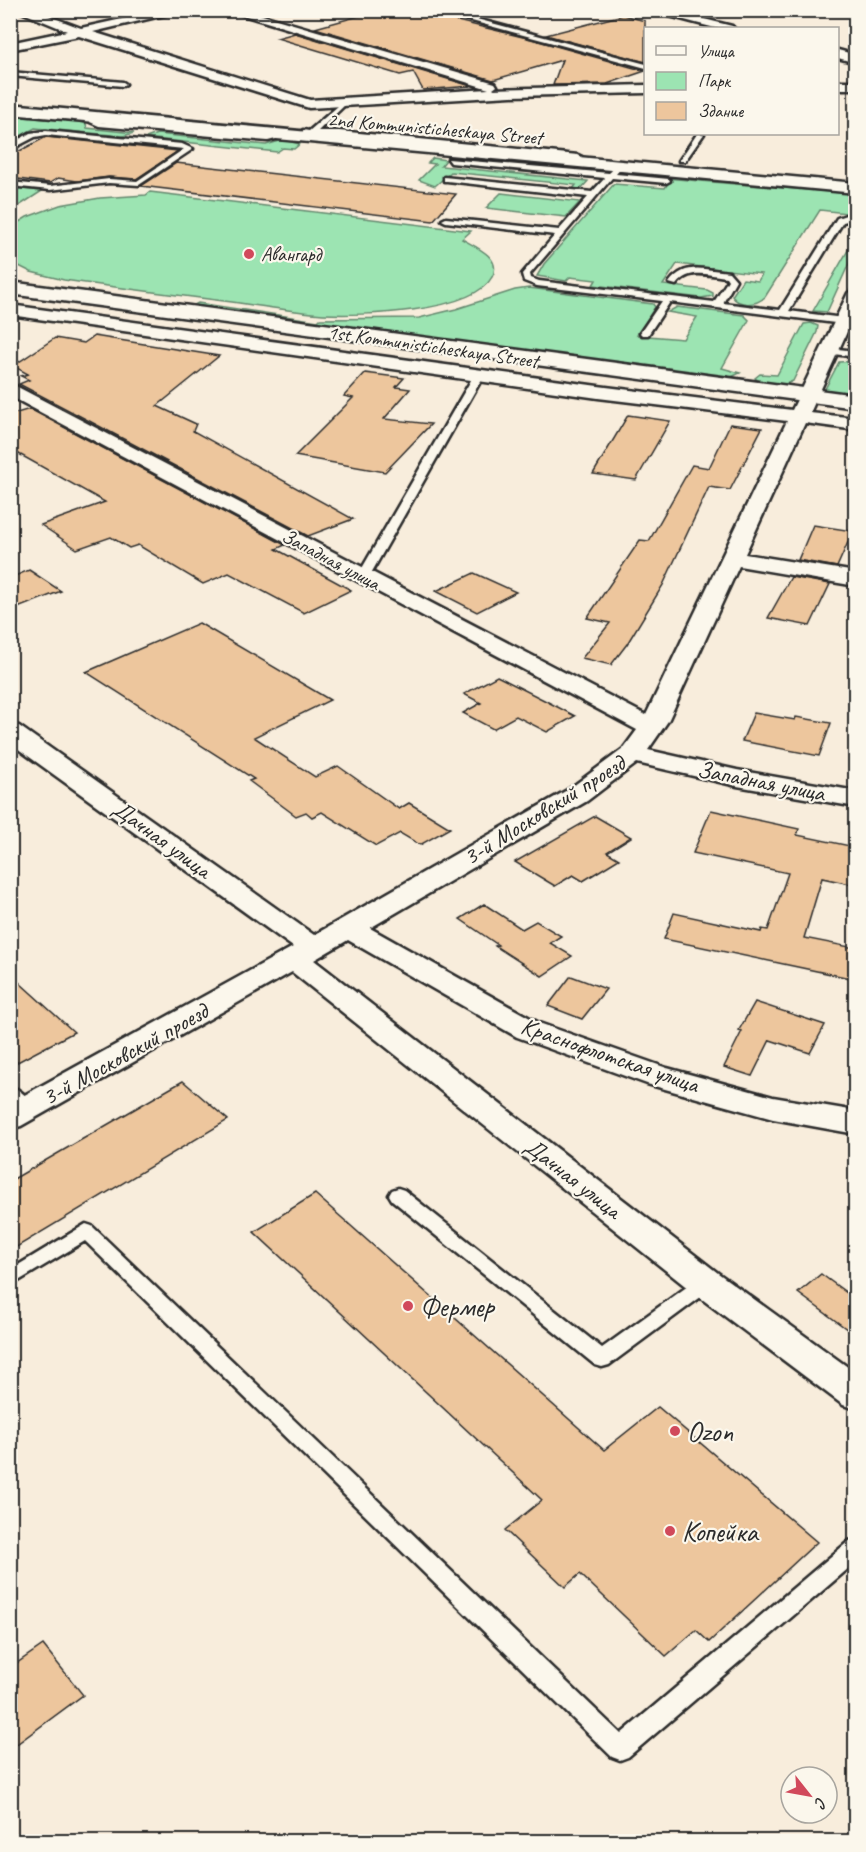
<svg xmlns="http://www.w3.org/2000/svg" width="866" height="1852" viewBox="0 0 866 1852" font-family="Caveat,sans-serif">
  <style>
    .green { fill: #9ce4b2; stroke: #64886e; stroke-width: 1.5 }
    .building { fill: #edc69d; stroke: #2b2b2b; stroke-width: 1.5 }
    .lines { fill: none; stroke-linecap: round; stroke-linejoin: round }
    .service-casing { stroke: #2b2b2b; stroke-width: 5 }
    .minor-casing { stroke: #2b2b2b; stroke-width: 5 }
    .tertiary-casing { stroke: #2b2b2b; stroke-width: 5 }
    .service { fill: #fbf7ec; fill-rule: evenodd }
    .minor { fill: #fbf7ec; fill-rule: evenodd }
    .tertiary { fill: #fbf7ec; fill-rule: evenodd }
    .poi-dot { fill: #d1495b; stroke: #fbf7ec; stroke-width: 2 }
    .labels { text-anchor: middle; stroke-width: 4.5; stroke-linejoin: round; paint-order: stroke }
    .far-street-label { font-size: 20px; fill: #2b2b2b; stroke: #fbf7ec }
    .far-poi-label { font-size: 20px; fill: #2b2b2b; stroke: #fbf7ec; text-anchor: start }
    .street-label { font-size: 24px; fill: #2b2b2b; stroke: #fbf7ec }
    .near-poi-label { font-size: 28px; fill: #2b2b2b; stroke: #fbf7ec; text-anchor: start }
  </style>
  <rect width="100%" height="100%" fill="#f8eddc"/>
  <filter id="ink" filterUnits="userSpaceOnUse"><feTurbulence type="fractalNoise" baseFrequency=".0167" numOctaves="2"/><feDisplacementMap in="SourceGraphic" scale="12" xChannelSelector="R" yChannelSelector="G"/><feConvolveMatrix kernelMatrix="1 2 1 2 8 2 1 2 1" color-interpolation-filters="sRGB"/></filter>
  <g filter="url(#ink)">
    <path class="green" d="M10,116l72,6 4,2 1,4 47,5 -11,3 -88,-8 -24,13z
      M157,134l109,11 17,-5 17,4 -6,5 -11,-1 -6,4 -131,-14z
      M433,158l13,2 -5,6 147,15 -8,9h-8l4,-5 -125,-13 -16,14 -16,-6 16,-16 -7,-1z
      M630,175l225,19v20l-35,-4 -55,87c-8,8 -26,10 -33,-1l11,-17 15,2 4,-7 -85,-10 -14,21 44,5 6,3v3l-12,2 -108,-13 3,-5 -26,-3 -4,4 -29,-5 7,-12 70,-80 51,4 5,-8z
      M11,188l31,3 -31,20z
      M150,192l321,39 -9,8c14,8 41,19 30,38 -19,36 -133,39 -169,37 -30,-2 -61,-8 -91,-12 -56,-7 -112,-14 -168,-22l-33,-8 -20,-10v-35l16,-10 33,-12 40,-7 46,-3z
      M501,193l79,9 -14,15 -80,-9z
      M855,238v12l-28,62 -14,-1z
      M529,288l124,16 2,3 -18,28 46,4 14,-22 -29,-5 9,-5 67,8 5,5 -27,48 18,5 -13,6 -537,-72 8,-4 120,18 2,-2 99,-1 37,-9 59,-19z
      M811,323l7,3 -1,6 -24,49c-12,6 -27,6 -38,-3l5,-4 17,1 27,-51z
      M855,361v37l-30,-9 14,-27z"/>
    <path class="building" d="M381,10h31l119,29 114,32 -38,13 -54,1 9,-25 -69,20 -178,-52z
      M623,15l22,6v41l-99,-27z
      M295,33l176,53 -48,4 -10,-18 -13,3 -123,-37z
      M46,137l132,14 -42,28 -27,-2 -32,4 -19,-3 -8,5 -40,-5v-22z
      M176,163l280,31 -23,27 -292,-35z
      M94,336l125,20 -62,50 39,18 -3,7 160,88 -45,17 -289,-152 10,-4 -8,-4 7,-2 -15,-8 42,-28 29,5z
      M365,373l39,5 -8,9 14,2 -26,30 47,5 -46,48 -90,-16 58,-58 -9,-2z
      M30,409l255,136 -9,4 75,41 -47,23 -75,-40 -26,11 -65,-39 -9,3 -18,-11 -34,12 -36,-24 64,-23 -95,-53v-34z
      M628,415l42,6 -34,59 -43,-6z
      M730,424l32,4 -32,62 -21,-3 -46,98 -36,59 -16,21 -29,-7 28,-35 -23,-5 53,-78 9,1 43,-76 17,3z
      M813,525l40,6 -16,36 -39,-7z
      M29,570l32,21 -51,20v-33z
      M474,573l42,19 -39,20 -41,-21z
      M791,577l39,7 -20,42 -42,-8z
      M199,623l131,77 -76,37 61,40 23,-11 61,43 10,-6 41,25 -30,17 -20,-12 -24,13 -54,-34 -10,5 -6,-5 -10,4 -47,-35 5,-2 -168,-107z
      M497,676l49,25 29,15 -28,16 -31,-16 -23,13 -30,-16 18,-10 -17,-9z
      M754,713l41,7 1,-3 35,6 -12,33 -77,-15z
      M711,810l88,19 -2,6 58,12v38l-33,-7 -18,60 51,10v10l-5,20 -186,-39 10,-26 87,19 1,-3 6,1 20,-57 -95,-20z
      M595,816l36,21 -24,15 12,7 -36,22 -10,-6 -18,11 -40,-24z
      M484,904l38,25 14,-8 25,15 -11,7 22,13 -30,20 -47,-30 3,-1 -38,-26z
      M10,974l64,58 -64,34z
      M571,976l35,13 -24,30 -34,-13z
      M755,1002l70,23 -15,28 -40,-13 -18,36 -28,-9 18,-36 -3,-1z
      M183,1081l45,39 -218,131v-70z
      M315,1194l289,256 54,-43 159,135 -108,100 -13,-12 -30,26 -86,-82 -15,13 -60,-57 37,-30 -288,-268z
      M821,1274l34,25v36l-57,-42z
      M43,1645l40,50 -73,54v-81z"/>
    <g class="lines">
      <g class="service-casing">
        <path id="service" d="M431,10h12l203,54v4z
          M10,72l113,10 3,2 -3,2 -113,-10z
          M345,100l2,3 -29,28h21l239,24 4,2 -4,2 -275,-25v-4l6,1z
          M94,115l6,7 168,15 19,-4 4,2 -23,6 -169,-15 -9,-4 1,-5z
          M46,131l136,13 11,5 -54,36 -30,-2 -59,7 -40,-4v-4l40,4 59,-7 28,2 47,-32 -138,-14 -11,2 -25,13v-5l20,-12z
          M697,134h7l-19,27h-6z
          M448,159l161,14 10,-9 4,2 -7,8 53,5 1,2 -4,2 -54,-5 -82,96 1,4 8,3 175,21 14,-22 -2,-3c-19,-2 -37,-9 -50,8l-7,-2c16,-22 36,-13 60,-11l7,8 -13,23 57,7 57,-92 9,-3h10v4l-13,3 -54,89 54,7 5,3 -5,3 -173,-22 -22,33h-6l-2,-2 22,-32 -125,-15 -13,-5 -2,-7 33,-39 -109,-13 -4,-2 4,-2 113,12 29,-33 -141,-16h-3v-4l148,15 13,-14 -154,-15z
          M829,348l27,3v6l-30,-4 -2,-2z
          M479,372l5,3 -115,202 -2,2h-8l-2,-2 117,-202z
          M10,1086c10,3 21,14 26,22l-2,4h-12l-12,-10z
          M398,1188l6,2 198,158 97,-70 7,-2 7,2 2,5 -2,5 -104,77 -7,2 -7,-2 -203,-165 -3,-5 3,-5z
          M86,1224l6,2 529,508 228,-193 7,-2v23l-228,195 -8,3 -8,-3 -527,-516 -75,45v-16z"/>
      </g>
      <g class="minor-casing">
        <path id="minor" d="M16,10h17l48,18 82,-18h23l-93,22 217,68 179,-11 -263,-79h19l250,73 2,3 -4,3 153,-4v8l-135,3 -202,12 -230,-72 -69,14v-7l57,-12z
          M646,10h22l64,16 2,2h-19z
          M838,50l18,5v8l-18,-5z
          M838,81h18v8h-18z
          M856,288v24l-46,101 46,5v12l-51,-7 -60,131 111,18v14l-117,-20 -71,155 -20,29 89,20 119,21v16l-119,-21 -100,-23 -50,38 -217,127 169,95 128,45 106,29 83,14v23l-83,-15 -126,-35 -130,-47 -169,-97 -34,20 404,313 138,100v36l-13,-4 -149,-112 -402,-321 -271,154 -11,3v-26l283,-156 -283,-204v-19l9,2 295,209 255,-146 54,-40 14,-19 -627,-334v-13l636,332 141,-294 -189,-23 -588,-83v-10l588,81 194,24 56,-117z"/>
      </g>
      <g class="tertiary-casing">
        <path id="tertiary" d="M10,104l846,79v10l-846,-79z
          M10,282l846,113v13l-846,-114z"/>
      </g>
      <use href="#service" class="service"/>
      <use href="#minor" class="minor"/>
      <use href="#tertiary" class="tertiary"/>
    </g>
  </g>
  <g class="poi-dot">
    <circle cx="249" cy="254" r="6"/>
    <circle cx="408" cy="1306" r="6"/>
    <circle cx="675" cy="1431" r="6"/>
    <circle cx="670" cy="1531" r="6"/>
  </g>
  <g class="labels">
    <g class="far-street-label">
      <text transform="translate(435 128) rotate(5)" y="7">2nd Kommunisticheskaya Street</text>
      <text transform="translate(433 346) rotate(8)" y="7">1st Kommunisticheskaya Street</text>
      <text transform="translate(331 559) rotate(28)" y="7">Западная улица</text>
    </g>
    <g class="far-poi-label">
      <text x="261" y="261">Авангард</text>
    </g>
    <g class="street-label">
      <text transform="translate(761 781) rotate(11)" y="8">Западная улица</text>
      <text transform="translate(544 810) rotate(-32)" y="8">3-й Московский проезд</text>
      <text transform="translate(162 839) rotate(36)" y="8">Дачная улица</text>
      <text transform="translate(125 1054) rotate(-29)" y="8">3-й Московский проезд</text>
      <text transform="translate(610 1055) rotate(19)" y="8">Краснофлотская улица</text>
      <text transform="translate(573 1178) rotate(38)" y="8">Дачная улица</text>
    </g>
    <g class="near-poi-label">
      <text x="420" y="1316">Фермер</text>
      <text x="687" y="1441">Ozon</text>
      <text x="682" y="1541">Копейка</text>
    </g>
  </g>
  <rect width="866" height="1852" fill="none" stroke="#fbf7ec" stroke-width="36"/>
  <rect x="18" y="18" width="830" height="1816" fill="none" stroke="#2b2b2b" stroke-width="2" filter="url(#ink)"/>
  <rect x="644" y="27" width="195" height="108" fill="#fbf7ec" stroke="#a8a59f" stroke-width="1.5"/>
  <rect x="656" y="46" width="30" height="9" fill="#fbf7ec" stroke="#a8a59f" stroke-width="1.5"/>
  <text x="698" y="57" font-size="18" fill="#2b2b2b">Улица</text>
  <rect x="656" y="72" width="30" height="18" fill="#9ce4b2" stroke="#a8a59f" stroke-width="1.5"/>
  <text x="698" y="87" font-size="18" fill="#2b2b2b">Парк</text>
  <rect x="656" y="102" width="30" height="18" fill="#edc69d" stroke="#a8a59f" stroke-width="1.5"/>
  <text x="698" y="117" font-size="18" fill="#2b2b2b">Здание</text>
  <g transform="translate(809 1795) rotate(121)"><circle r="28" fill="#fbf7ec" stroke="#a8a59f" stroke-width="1.5"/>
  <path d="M0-4.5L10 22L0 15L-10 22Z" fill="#d1495b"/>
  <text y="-9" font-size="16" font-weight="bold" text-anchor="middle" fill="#2b2b2b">С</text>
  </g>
</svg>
